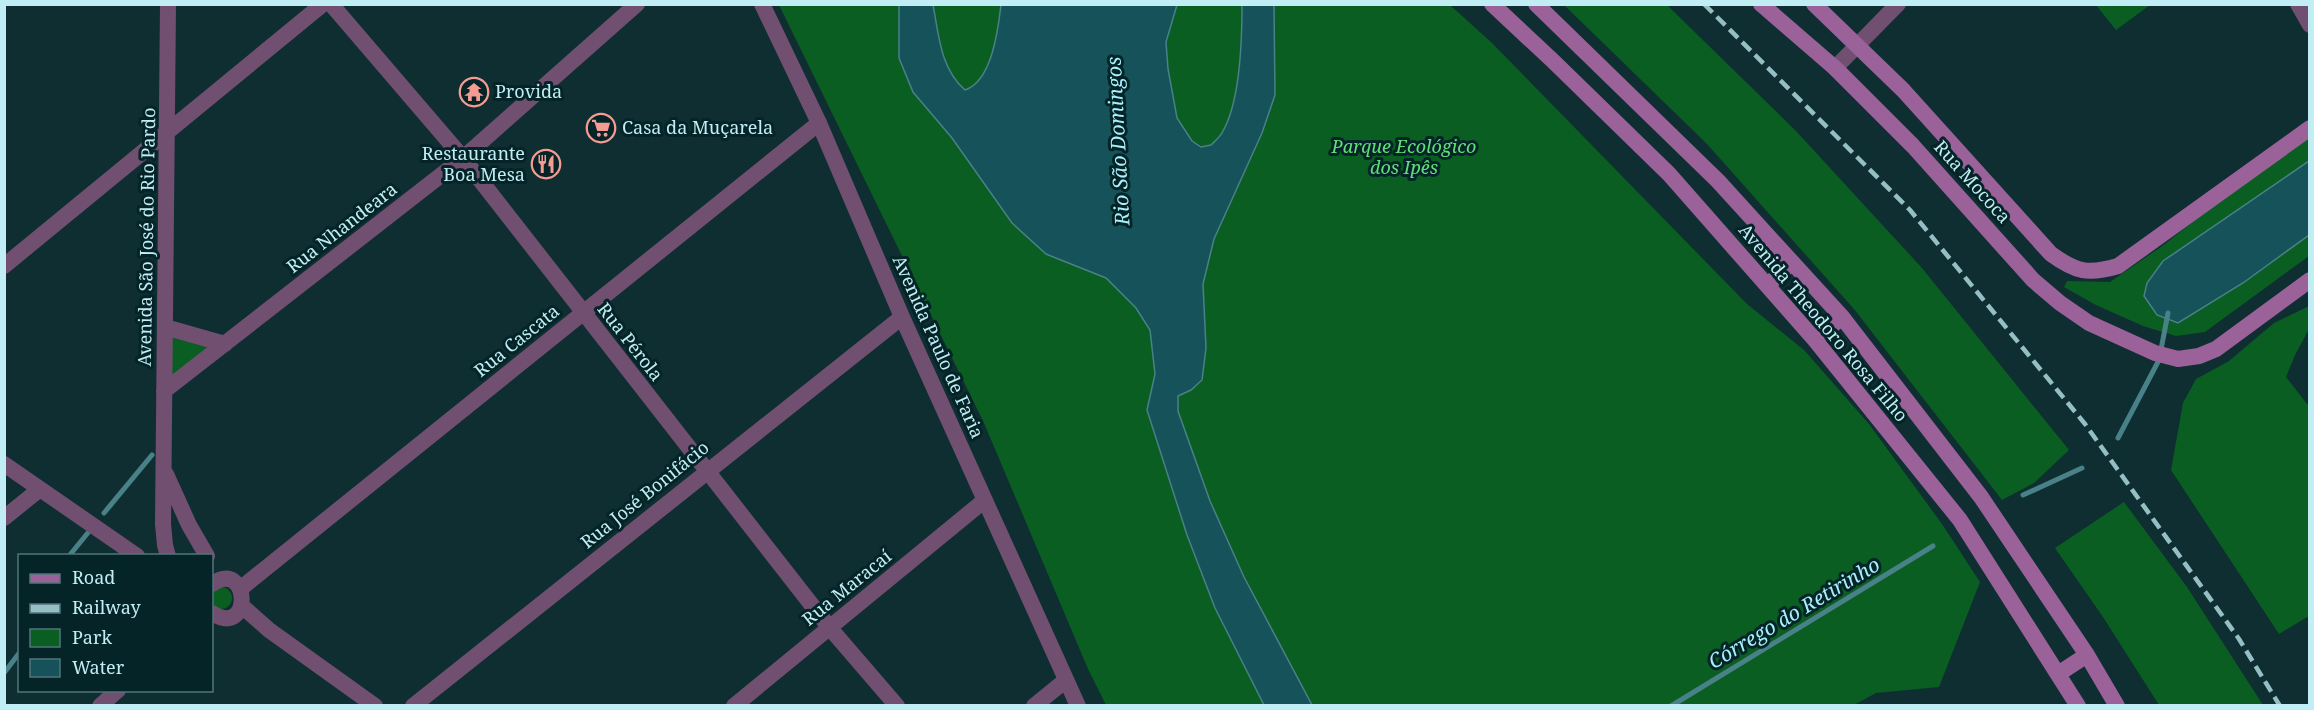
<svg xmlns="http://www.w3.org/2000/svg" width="2314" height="710" viewBox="0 0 2314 710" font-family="'Noto Serif',serif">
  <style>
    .green { fill: #0a5e22 }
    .water { fill: #16525a; stroke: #498188; stroke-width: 1.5 }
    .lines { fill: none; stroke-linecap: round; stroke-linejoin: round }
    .stream { stroke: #498188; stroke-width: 5 }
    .minor { stroke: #714f71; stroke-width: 16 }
    .tertiary { stroke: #714f71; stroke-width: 16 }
    .secondary { stroke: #9a6299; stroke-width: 16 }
    .rail { stroke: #95bfc4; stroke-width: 4.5; stroke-dasharray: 12 6; stroke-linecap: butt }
    .labels { text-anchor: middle; stroke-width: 6; stroke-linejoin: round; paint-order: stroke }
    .poi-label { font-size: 18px; fill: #c1eef4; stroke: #042428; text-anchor: start }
    .park-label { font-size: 18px; font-style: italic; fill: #62e078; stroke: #042428 }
    .street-label { font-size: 18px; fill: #c1eef4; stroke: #042428 }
    .water-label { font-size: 20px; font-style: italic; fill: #a8f1fb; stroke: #042428 }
  </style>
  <rect width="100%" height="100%" fill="#0f2e32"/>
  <path class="green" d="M779,5h120v53l14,34 39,46 60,85 34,31 60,24 30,30 14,22 5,44 -8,36 40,125 28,73 49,97h-158l-18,-36 -104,-246z
    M933,5h68c-3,25 -9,76 -36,85 -25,-22 -26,-54 -32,-85z
    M1177,5h65c0,34 -2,96 -19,126 -2,5 -8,10 -12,14l-10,2 -9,-6 -15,-23 -9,-49 -2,-27z
    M1274,5h176l42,38 255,261 57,46 65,74 73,100 38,58 -41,105 -63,6 -22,12h-542l-68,-128 -34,-76 -32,-90v-15l13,-6 12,-75v-31l11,-45 48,-106 12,-104z
    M1564,5h103l129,126 126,137 147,182 -35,33 -32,17 -148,-191 -147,-165z
    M2096,5h54l-34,25z
    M2309,134v122l-104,76 -29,4 -33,-10 -47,-21 -32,-18 3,-6 43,1 55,-38 94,-75z
    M2309,306v23l-14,26 -9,22 21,27h2v212l-30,18 -108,-164 12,-67 13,-24 33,-18 45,-38z
    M170,334l42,11 -44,35z
    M2124,502l63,85 76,118h-104l-56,-88 -48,-69z
    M210 598a11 11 0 1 1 22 0a11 11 0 1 1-22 0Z"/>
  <path class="water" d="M899,5h34c6,30 7,63 32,85 27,-9 33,-60 36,-85h176l-11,37 2,27 9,49 15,23 9,6 10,-2c4,-4 10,-9 12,-14 17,-30 19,-92 19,-126h32l1,90 -13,38 -48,106 -11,45 3,64 -4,32 -11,10 -13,6v15l32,90 34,76 68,128h-48l-49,-97 -28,-73 -40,-125 8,-36 -5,-44 -14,-22 -30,-30 -60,-24 -34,-31 -60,-85 -39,-46 -14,-34z
    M2309,161v74l-66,48 -65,40 -21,-8 -13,-19 3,-13 16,-22z"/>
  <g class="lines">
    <path class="stream" d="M2118,438l41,-78 9,-47
      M2023,495l59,-27
      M104,513l48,-58
      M69,556l22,-27
      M4,673l16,-21
      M1671,706l262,-160"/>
    <path class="minor" d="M331,4l132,154 366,469 68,79
      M2298,4l12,21
      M1835,68l63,-64
      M819,123l83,194 176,389
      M4,266l319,-262
      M4,464l133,92
      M4,518l36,-29
      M242,606l27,24 106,76
      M413,706l489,-389
      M734,706l251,-206
      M1034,706l32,-26"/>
    <path class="tertiary" d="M165,327l60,17
      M164,391l299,-233 174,-154
      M166,474l23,51 18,31
      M168,556l-3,-11 -2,-21 5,-520
      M212,584c38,-26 41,55 0,29
      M240,589l579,-466 -57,-119
      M100,706l18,-16"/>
    <path class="secondary" d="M1492,4l60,56 117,114 146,166 145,180 118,186
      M1536,4l182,177 124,136 139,180 106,158 30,51
      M1761,4l74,64 78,78 120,134 27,23 29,20 66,30 23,6 21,-3 17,-7 94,-69
      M1814,4l89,86 148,164c25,18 37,21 67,12l192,-138
      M1768,285l23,-22
      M1815,340l27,-23
      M2058,674l29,-19"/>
    <path class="rail" d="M1704,4l206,206 175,214 154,215 41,67"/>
  </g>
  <defs>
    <g id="temple-ring" transform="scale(1.5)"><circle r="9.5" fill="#042428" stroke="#f59c92" stroke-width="1.5"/><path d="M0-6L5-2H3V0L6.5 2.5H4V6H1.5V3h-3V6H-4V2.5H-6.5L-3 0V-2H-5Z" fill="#f59c92"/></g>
    <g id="supermarket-ring" transform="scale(1.5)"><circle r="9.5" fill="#042428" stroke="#f59c92" stroke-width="1.5"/><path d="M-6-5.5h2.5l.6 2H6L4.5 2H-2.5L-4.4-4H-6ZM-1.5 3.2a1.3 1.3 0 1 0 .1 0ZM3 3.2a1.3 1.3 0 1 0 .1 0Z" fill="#f59c92"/></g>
    <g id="restaurant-ring" transform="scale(1.5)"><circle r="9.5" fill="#042428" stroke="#f59c92" stroke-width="1.5"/><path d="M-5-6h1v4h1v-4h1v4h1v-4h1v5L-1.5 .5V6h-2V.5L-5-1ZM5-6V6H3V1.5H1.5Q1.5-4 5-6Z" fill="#f59c92"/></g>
  </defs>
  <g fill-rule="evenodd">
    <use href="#temple-ring" x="474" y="92"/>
    <use href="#supermarket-ring" x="601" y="128"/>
    <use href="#restaurant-ring" x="546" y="164"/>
  </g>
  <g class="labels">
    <g class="poi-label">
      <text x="495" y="98">Provida</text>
      <text x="622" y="134">Casa da Muçarela</text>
      <text x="525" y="160" text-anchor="end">Restaurante<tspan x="525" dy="21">Boa Mesa</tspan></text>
    </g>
    <g class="park-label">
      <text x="1404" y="153">Parque Ecológico<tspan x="1404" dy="21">dos Ipês</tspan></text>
    </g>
    <g class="street-label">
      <text transform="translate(1972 182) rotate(48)" y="6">Rua Mococa</text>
      <text transform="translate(342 228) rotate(-38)" y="6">Rua Nhandeara</text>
      <text transform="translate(147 237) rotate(-89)" y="6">Avenida São José do Rio Pardo</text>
      <text transform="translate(1823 323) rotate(50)" y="6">Avenida Theodoro Rosa Filho</text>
      <text transform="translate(517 341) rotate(-39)" y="6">Rua Cascata</text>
      <text transform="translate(630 342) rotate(52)" y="6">Rua Pérola</text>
      <text transform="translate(938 347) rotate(66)" y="6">Avenida Paulo de Faria</text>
      <text transform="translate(645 495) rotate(-39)" y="6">Rua José Bonifácio</text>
      <text transform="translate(847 588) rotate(-39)" y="6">Rua Maracaí</text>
    </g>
    <g class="water-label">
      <text transform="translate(1118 141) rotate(-93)" y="7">Rio São Domingos</text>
      <text transform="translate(1794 613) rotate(-31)" y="7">Córrego do Retirinho</text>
    </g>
  </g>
  <rect width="2314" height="710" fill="none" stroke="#c1eef4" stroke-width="12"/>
  <rect x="18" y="554" width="195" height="138" fill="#042428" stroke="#50757a" stroke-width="1.5"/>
  <rect x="30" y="574" width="30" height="9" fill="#9a6299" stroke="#50757a" stroke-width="1.5"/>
  <text x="72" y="584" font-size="18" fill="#c1eef4">Road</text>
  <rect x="30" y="604" width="30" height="9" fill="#95bfc4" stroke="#50757a" stroke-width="1.5"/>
  <text x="72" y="614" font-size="18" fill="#c1eef4">Railway</text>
  <rect x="30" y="629" width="30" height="18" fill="#0a5e22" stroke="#50757a" stroke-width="1.5"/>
  <text x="72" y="644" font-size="18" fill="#c1eef4">Park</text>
  <rect x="30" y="659" width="30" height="18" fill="#16525a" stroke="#50757a" stroke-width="1.5"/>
  <text x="72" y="674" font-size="18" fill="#c1eef4">Water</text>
</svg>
